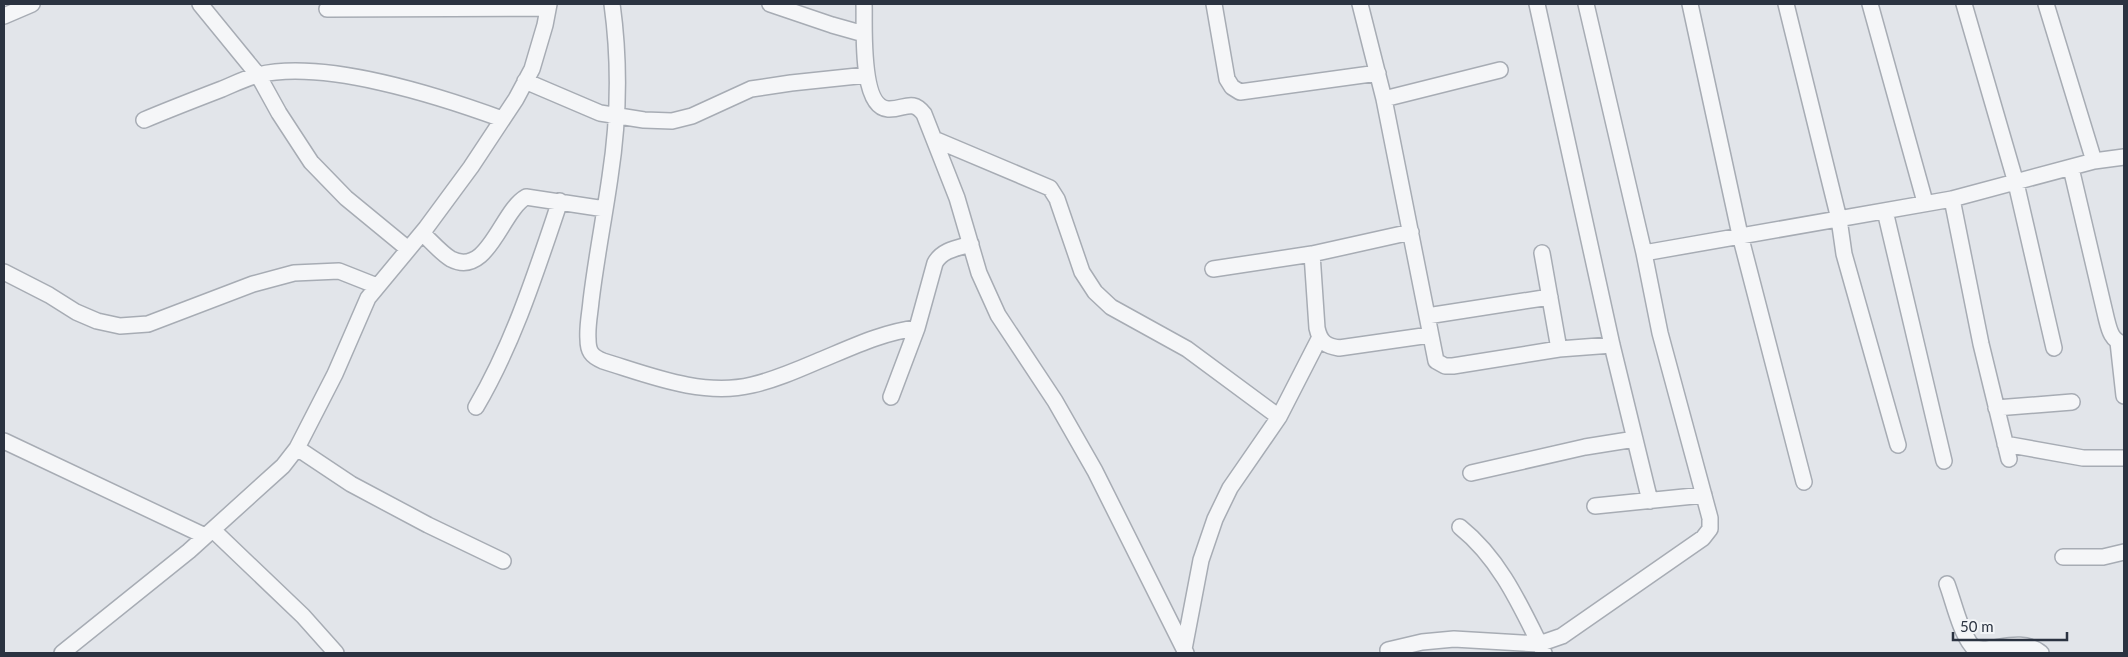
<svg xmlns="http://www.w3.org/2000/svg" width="2128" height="657" viewBox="0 0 2128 657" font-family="Lato,sans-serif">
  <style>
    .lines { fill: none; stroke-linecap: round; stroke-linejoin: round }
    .minor-casing { stroke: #a7acb4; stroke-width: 18 }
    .minor { stroke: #f5f6f8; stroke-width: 15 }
  </style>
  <rect width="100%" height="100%" fill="#e2e5ea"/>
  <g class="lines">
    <g class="minor-casing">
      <path id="minor" d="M200,4l58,71 21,38 32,49 35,36 62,51
        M612,4c8,58 7,115 -2,173 -6,42 -14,82 -19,124 -1,12 -4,25 -3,38 0,12 3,17 15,22 46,14 99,36 149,24 22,-5 43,-14 64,-23 32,-13 66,-30 101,-34
        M770,4l62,21 32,9
        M864,4c1,19 -5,103 24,105 16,1 24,-11 36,5l33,84 22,75 19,42 57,86 40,70 91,182
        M1214,4l13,75 5,8 8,5 138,-19
        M1360,4l24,95 52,262 9,5h8l106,-17 53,-4
        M1537,4l75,341 38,156
        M1690,4l50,231 64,247
        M1786,4l53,215 5,35 54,191
        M1870,4l55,198
        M1964,4l52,179 38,165
        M2046,4l48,157
        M327,9l221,-1
        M4,16l28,-12
        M525,81l75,32 44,7 28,1 20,-5 59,-27 40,-6 76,-8
        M1384,99l116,-29
        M144,120c26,-11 52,-21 78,-31 12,-5 24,-11 36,-14 66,-16 181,21 244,44
        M934,139l116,49 7,11 25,73 13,20 16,15 76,42 92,68
        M2071,168l35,149c3,12 5,24 18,27
        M1952,199l29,145 28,115
        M1885,211l59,250
        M422,233c9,8 19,20 29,26 37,19 50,-48 75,-62l79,12
        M1542,253l17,96
        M1644,253l308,-54 142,-38 30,-4
        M1312,254l5,74c3,14 9,18 22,20l91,-13
        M1213,269l99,-15 99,-22
        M4,272l45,23 27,17 21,9 23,5 28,-2 105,-40 41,-11 45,-2 38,15
        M1427,316l123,-19
        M2118,342l6,54
        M891,397l26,-69 18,-65c7,-13 22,-15 36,-19
        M476,407c38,-65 60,-135 84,-206
        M1996,408l76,-6
        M4,441l201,95
        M2005,444l78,14h41
        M297,448l54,36 77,41 75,36
        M1471,473l114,-26 50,-8
        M1595,506l109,-11
        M1460,527c41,33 61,80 84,126
        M213,530l90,86 33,37
        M2063,557h40l21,-5
        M1947,584c7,19 13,47 25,62 14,11 46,-12 69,7
        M1184,649l17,-89 14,-41 15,-31 49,-71 40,-78
        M1388,650l34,-8 32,-3 85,5 23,-8 141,-98 7,-9v-11l-50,-185 -16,-80 -58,-249
        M62,653l127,-102 94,-85 14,-18 38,-74 33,-76 58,-70 45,-61 45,-68 16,-30 13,-44 4,-21"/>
    </g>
    <use href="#minor" class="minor"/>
  </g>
  <rect width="2128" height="657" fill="none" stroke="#2b3341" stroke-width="10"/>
  <path d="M1953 632v8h114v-8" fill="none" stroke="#2b3341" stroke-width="2.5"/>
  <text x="1960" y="632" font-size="15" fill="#2b3341" stroke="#f2f4f7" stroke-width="4" paint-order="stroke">50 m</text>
</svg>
